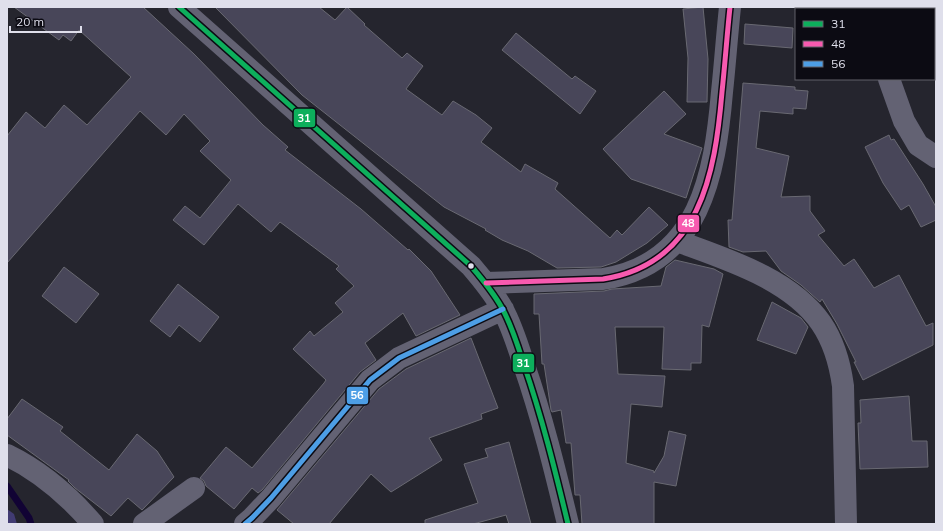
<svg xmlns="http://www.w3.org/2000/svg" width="943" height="531" viewBox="0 0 943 531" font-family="Mulish,sans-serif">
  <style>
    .green { fill: #413b72 }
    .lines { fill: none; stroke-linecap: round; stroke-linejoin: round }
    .stream { stroke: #110334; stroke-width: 7 }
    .building { fill: #484659; stroke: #696972 }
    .minor { stroke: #636273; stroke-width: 22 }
    .bus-1-casing { stroke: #0c0b13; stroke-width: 8 }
    .bus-2-casing { stroke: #0c0b13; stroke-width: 8 }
    .bus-3-casing { stroke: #0c0b13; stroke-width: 8 }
    .bus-1 { stroke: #0daf5c; stroke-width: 5 }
    .bus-2 { stroke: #f75aaf; stroke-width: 5 }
    .bus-3 { stroke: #4d9ee5; stroke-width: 5 }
    .bus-dot { fill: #dfdfeb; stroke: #0c0b13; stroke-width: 1.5 }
    .line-badge { stroke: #0c0b13; stroke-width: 1.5 }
    .badge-label { font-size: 11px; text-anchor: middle; font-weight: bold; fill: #fff }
  </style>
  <rect width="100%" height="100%" fill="#25252e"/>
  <path class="green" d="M7,509l7,5 3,10h-10z"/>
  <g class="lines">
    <path class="stream" d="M7,486l22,32 2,6"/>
  </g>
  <path class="building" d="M14,7h129l51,47 69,71 25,22 -3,3 76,59 47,41 1,-1 22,22 29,44 -44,21 -13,-23 -38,30 11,17 -16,12 -98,118 -4,3 -6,-5 -18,21 -28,-23 -2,-5 -4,-3 26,-31 26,21 72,-85 2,-3 -33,-31 17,-18 4,5 29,-24 -8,-9 19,-17 -18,-17 3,-3 -59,-44 -9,10 -33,-28 -34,41 -31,-25 12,-14 15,12 31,-38 -31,-29 10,-10 -26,-27 -18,21 -26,-24 -133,152v-127l19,-24 19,16 19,-23 23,20 44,-48 -52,-47 -8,11 -8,-6 -4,5z
    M215,7h104l16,13 12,-13 18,17 -1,1 38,33 5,-5 16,13 -17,23 36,26 11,-14 23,14 16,13 -11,14 40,30 4,-8 33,19 -3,6 55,49 7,-8 5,5 27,-28 19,18 -21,18 -31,19 -15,5 -44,1 -29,-17 -26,-11 -17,-10 1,-1 -42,-22 -142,-112z
    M703,7l5,52 -1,43h-20l1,-44 -5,-49z
    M745,24l48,4 -1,20 -48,-4z
    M516,33l56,46 3,-3 21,15 -16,23 -78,-64z
    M743,83l52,4v3l13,1 -2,18 -13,-1v6l-33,-3 -4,37 33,8 -8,41 29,-1v15l15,20 -7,4 26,31 10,-7 20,29 25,-13 27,51 7,-3v22l-70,35 -9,-18h2l-19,-38 -15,-25 -2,3 -19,-17 -20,-14 -15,-20 -23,1 -14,-5 -1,-27h4z
    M664,91l22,23 -22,20 38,14 -16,50 -55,-19 -28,-30z
    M889,135l2,5 3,-1 29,45 13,23v13l-15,7 -12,-22 -8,5 -18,-27 -18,-36z
    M675,260l39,9 9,5 -14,53 -7,-2 -1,38h-10v7l-29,-1 2,-42h-49l3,47 47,2 -3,31 -31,-3 -5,59 28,8v2l10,-17 5,-25 17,4 -10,51 -22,-4v42h-72l-2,-29h-5l-4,-52h-5l-5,-33 -9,2 -1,-2 -7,-46h-2l-3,-50h-5v-20l70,-3 8,-2 49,-3 5,-19z
    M64,267l35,27 -23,29 -34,-27z
    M178,284l41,33 -19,25 -21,-17 -9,12 -20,-16z
    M772,302l29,16 7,9 -12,27 -39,-14z
    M471,338l27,70 -17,6 1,5 -53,19 13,22 -51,32 -20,-18 -42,50h-35l-17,-14 102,-121 27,-20z
    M909,396l3,45h15l1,26 -68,2 -2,-46h3l-1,-23z
    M22,399l41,28 -3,4 49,39 28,-36 20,17 17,26 -32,33 -14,-12 -17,18 -36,-28 -7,-7 1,-1 -62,-45v-16z
    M509,442l22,82h-22l-3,-9 -33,9h-48v-4l53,-17 -14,-39 24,-7 -3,-8z"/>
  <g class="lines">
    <path class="minor" d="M179,7l292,259c12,14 22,26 31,42 10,18 16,38 22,57 18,52 31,105 44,159
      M889,79l15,42 14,24 18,12
      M677,241c49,18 114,38 144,82 13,19 19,41 22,63l3,138
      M486,283l117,-4c97,-15 112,-105 119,-187 3,-28 5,-57 8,-85
      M7,455c33,16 62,41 86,69
      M144,524l50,-36
      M245,524l7,-6 19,-20 99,-118 29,-22 104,-49"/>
    <g class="bus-1-casing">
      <path id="bus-1" d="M179,7l292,259c12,14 22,26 31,42 10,18 16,38 22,57 18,52 31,105 44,159"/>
    </g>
    <g class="bus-2-casing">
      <path id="bus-2" d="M486,283l117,-4c97,-15 112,-105 119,-187 3,-28 5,-57 8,-85"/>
    </g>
    <g class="bus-3-casing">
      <path id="bus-3" d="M245,524l7,-6 19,-20 99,-118 29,-22 104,-49"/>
    </g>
    <use href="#bus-1" class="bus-1"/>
    <use href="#bus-2" class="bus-2"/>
    <use href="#bus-3" class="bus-3"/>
  </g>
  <circle class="bus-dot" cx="471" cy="266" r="3.5"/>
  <g class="line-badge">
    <rect x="293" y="108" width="23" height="20" rx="4" fill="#0daf5c"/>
    <rect x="677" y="214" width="23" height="19" rx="4" fill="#f75aaf"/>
    <rect x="512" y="353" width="23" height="20" rx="4" fill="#0daf5c"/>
    <rect x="346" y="386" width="23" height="19" rx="4" fill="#4d9ee5"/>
  </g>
  <g class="badge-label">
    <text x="304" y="122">31</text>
    <text x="688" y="227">48</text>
    <text x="523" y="367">31</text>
    <text x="357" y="399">56</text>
  </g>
  <rect width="943" height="531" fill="none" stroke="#dfdfeb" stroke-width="16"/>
  <rect x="795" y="8" width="140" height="72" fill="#0c0b13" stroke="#606069"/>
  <rect x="803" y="21" width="20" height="6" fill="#0daf5c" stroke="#606069"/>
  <text x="831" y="28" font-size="12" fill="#dfdfeb">31</text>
  <rect x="803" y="41" width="20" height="6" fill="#f75aaf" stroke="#606069"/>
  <text x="831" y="48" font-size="12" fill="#dfdfeb">48</text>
  <rect x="803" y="61" width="20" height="6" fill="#4d9ee5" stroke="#606069"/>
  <text x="831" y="68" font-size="12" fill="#dfdfeb">56</text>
  <path d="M10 26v6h71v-6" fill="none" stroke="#dfdfeb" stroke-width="2"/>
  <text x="16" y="26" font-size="12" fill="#dfdfeb" stroke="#0c0b13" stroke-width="3" paint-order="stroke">20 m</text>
</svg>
